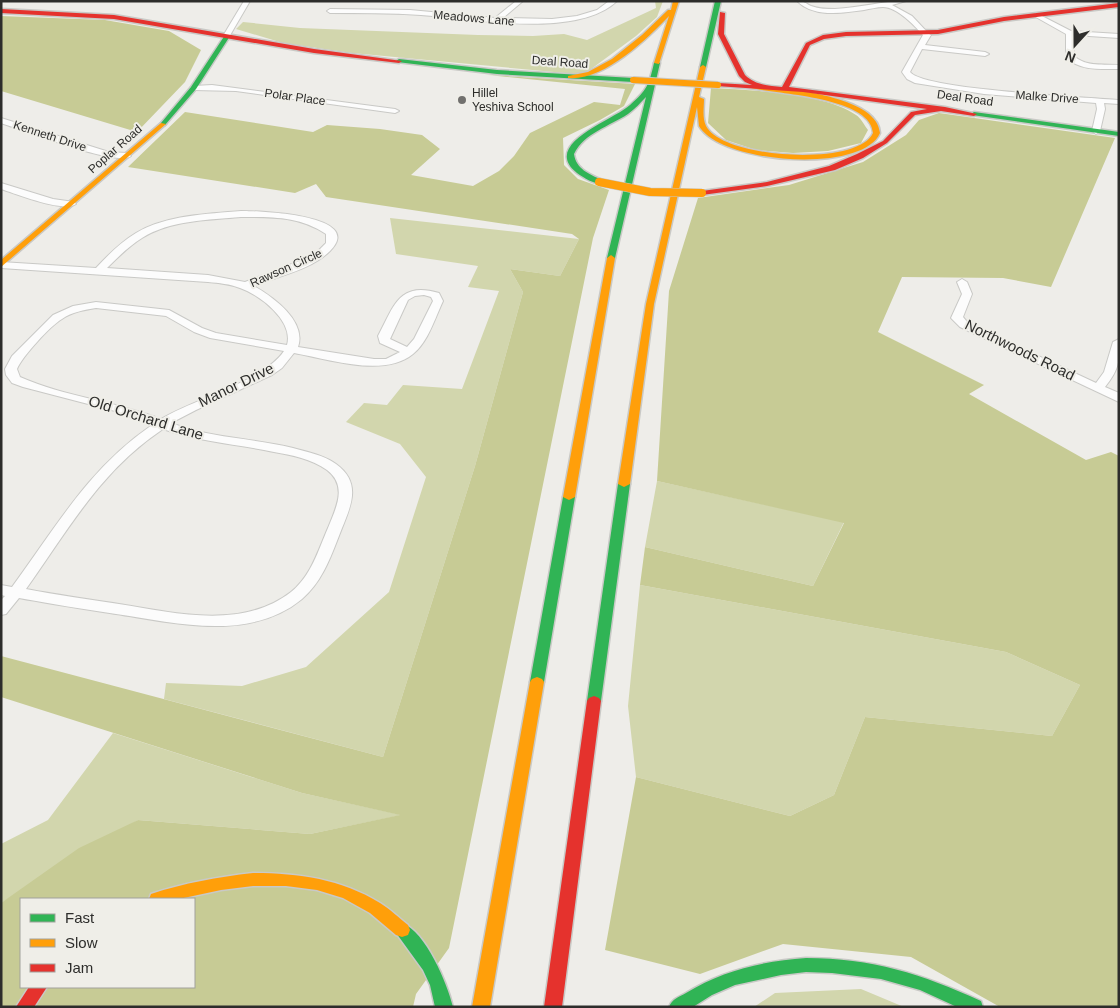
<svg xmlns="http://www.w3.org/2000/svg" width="1120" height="1008" viewBox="0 0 1120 1008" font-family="Helvetica,sans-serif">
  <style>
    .green { fill: #d2d6ad }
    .forest { fill: #c7cb95; fill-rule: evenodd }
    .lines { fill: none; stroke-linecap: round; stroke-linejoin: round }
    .street-casing { stroke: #c9c9c6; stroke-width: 2 }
    .fast-casing { stroke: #c9c9c6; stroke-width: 3 }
    .slow-casing { stroke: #c9c9c6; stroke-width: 3 }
    .jam-casing { stroke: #c9c9c6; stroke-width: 3 }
    .street { fill: #fcfcfc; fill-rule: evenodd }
    .fast { fill: #30b455; fill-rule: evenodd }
    .slow { fill: #ff9f0a; fill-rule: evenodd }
    .jam { fill: #e5322d; fill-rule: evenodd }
    .slow-bridge-far1-casing { stroke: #c9c9c6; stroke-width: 8; stroke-linecap: butt }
    .slow-bridge-casing { stroke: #c9c9c6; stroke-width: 9; stroke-linecap: butt }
    .slow-bridge-far1 { stroke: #ff9f0a; stroke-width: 6 }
    .slow-bridge { stroke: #ff9f0a; stroke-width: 8 }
    .poi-dot { fill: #71706e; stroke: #efeee8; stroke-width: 2 }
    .labels { text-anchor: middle; stroke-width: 4; stroke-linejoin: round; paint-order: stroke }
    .far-street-label { font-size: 12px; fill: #2d2d2b; stroke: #efeee8 }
    .far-poi-label { font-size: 12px; fill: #2d2d2b; stroke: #efeee8; text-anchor: start }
    .street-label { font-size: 15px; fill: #2d2d2b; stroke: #efeee8 }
  </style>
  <rect width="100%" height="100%" fill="#eeede9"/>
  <path class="green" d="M655,1h8l-6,16 -21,19 -49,36 -11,2 -224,-21 -69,-10 -47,-14 7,-7 57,6 178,7 55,1 31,-2 23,6 69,-32z
    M390,218l189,21 -19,37 -50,-7 13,23 -48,174 -92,291 -219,-58 2,-16 76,3 64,-19 83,-75 37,-115 -26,-33 -54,-22 18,-19 23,2 16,-20 59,4 37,-98 -31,-4 10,-21 -82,-12z
    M657,481l187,41 -31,64 -168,-39z
    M640,585l366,67 74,33 -28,51 -187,-19 -31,78 -44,21 -154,-39 -8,-71z
    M113,733l189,60 100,22 -92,19 -172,-14 -137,83v-59l47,-24z
    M861,989l43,18h-150l21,-14z"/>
  <path class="forest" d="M1,16l104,4 64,11 32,19 -16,32 -48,50 -136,-41z
    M488,75l147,9 -11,22 -24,14 -37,18 1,27 14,14 31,11 -16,48 -144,710 -33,46 -3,13h-412v-104l78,-55 59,-28 172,14 90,-19 -98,-22 -301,-96v-41l382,101 92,-291 48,-174 -13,-23 50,7 19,-37 -7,-5 -246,-37 -10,-13 -21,9 -167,-26 57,-55 128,20 14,-7 53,4 42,6 18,14 -29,26 62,11 26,-15 15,-15 16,-23 64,-31 26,3 5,-16zM21,899h173v88h-173z
    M711,88c38,2 114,5 145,27 5,3 8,10 12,15l-7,13 -33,8 -35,2 -37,-3 -30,-10 -18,-17z
    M939,113l176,25 -64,149 -48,-9 -101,-1 -24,55 106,53 -15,9 117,66 25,-8 8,4v551h-119l-89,-50 -128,-13 -83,30 -95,-24 31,-173 154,39 44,-21 31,-78 187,19 28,-51 -74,-33 -366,-67 5,-38 168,39 31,-63 -187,-42 12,-190 29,-93 91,-13 74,-23 43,-27 13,-15z"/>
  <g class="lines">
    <g class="street-casing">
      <path id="street" d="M244,1h6l-21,36h-4l-2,-1z
        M516,1h7l-20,17 49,1 25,-3 20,-6 12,-9h8c-40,38 -144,18 -196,14 -30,-2 -61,-2 -91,-2l-3,-2 3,-2 80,1 85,8z
        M797,1c7,0 8,2 14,5 8,3 16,3 24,3 24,-1 47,-8 71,-8l-14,4 20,11 17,18 2,1 -6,10 60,7 4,2 -4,2 -63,-7 -12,23c14,18 177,25 209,28v4l-15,-1 1,6 -5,22 -4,3 -4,-3 5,-22 -1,-6 -112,-9 -69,-11 -8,-4 -5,-7 21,-37c-9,-10 -26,-28 -40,-28 -6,0 -13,2 -19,3 -22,3 -50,8 -67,-9z
        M1036,13l35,18 48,3v4l-45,-3v21c12,11 30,8 45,9v4c-18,0 -40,2 -53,-12v-23l-32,-18 -1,-1z
        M212,85l183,24 4,2 -4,2 -159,-22 -42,-1 -4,-2 4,-2z
        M1,118l108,34 18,1 4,3c-13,11 -109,-26 -130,-33z
        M1,183l52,16 21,3 2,2c-12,9 -60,-10 -75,-15z
        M241,211c14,0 126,3 89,40 -19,19 -52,25 -76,35 19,11 53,35 44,61l76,12h12l14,-7 -20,-9 -2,-7c16,-30 21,-55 61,-43l4,8c-8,17 -15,41 -30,53 -29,24 -85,5 -119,-1l-12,15 -10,7 -76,35 -25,13c39,15 82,15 122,25 14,4 31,7 43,16 25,18 16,40 6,64 -10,25 -18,52 -40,71 -52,43 -126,24 -186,15 -32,-5 -65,-10 -97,-16l-13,16 -5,1v-15l4,-4 -4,-1v-10l11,2c45,-61 76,-118 140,-162l-37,-14 -92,-24 -11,-4 -6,-8 -1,-6 7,-13 41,-41 20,-9 23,-4 73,8 33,18 14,5 71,12c7,-24 -27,-50 -47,-57 -10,-4 -21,-5 -32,-6l-207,-14v-6l95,6c12,-13 25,-26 40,-35 30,-18 71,-19 105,-22zM241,217c31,0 58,-1 85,17v9l-9,9 -20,10 -52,20 -37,-7 -101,-7c11,-11 22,-22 35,-30 28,-18 67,-18 99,-21zM424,295l7,2 2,4 -19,38 -7,8 -17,-8 18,-39 7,-4zM96,308l70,8 28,16 16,6 74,13c-20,30 -90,48 -123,68 -46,-18 -96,-22 -141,-42l-3,-8c5,-12 33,-43 45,-50 10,-7 22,-9 34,-11zM163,429c36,13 74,15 111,23 17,3 38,7 53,18 21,16 9,38 1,58 -10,23 -17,48 -37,64 -49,38 -116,21 -172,12 -31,-5 -62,-9 -93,-15 43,-60 73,-117 137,-160z
        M962,279l5,3 5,12 -9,23 5,6 128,60 8,-11 9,-30 6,-3c0,23 1,29 -14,48l14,6v9l-159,-75 -9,-9 11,-24 -5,-12z"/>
    </g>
    <g class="fast-casing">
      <path id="fast" d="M715,1h6l-15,66 -3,2 -3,-2z
        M225,35l5,1 -34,53 -31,36h-4v-2l30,-36z
        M399,59l98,11 136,8 3,2 -3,2 -136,-8 -100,-12 -1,-1z
        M657,61l3,2 -45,195 -4,3 -4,-3 39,-161c-6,6 -11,12 -18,17 -18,12 -44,19 -54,40 2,15 15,20 28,26v4c-8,0 -18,-6 -25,-11 -37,-29 37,-53 53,-68 17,-15 19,-20 24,-42z
        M974,112l145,20v4l-147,-21 -1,-1z
        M624,481l6,3 -29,217 -2,3 -5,2 -5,-2 -2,-3 31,-217z
        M569,494l6,3 -31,185 -2,3h-10l-2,-3 33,-185z
        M402,923c24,9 45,60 51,84h-18l-5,-22 -7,-15 -29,-40 2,-5z
        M806,958c66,0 116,16 175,43l2,6h-26l-37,-17 -39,-11 -49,-6 -26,-1 -25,3 -46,10 -23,10 -19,12h-24c3,-8 10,-10 17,-14 37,-23 78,-32 120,-35z"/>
    </g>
    <g class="slow-casing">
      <path id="slow" d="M673,1h6l-20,63 -5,-1 15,-47c-23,24 -65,65 -101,62v-2l20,-4 24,-13 30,-24 26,-25h3z
        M703,65l3,2 -7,30 5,2c0,8 -2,19 2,27 17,33 152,41 167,7 -2,-36 -96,-39 -122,-45v-2l2,-1c29,3 125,10 127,48 -17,41 -159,31 -181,-7l-2,-19 -43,197 -24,180 -6,3 -6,-3 28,-180 54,-237z
        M161,123l5,1 -165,143v-7z
        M611,255l4,3 -40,239 -6,3 -6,-3 44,-239z
        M537,677l5,2 2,3 -54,325h-18l58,-325 2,-3z
        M253,873c45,0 88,6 127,30 10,6 19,15 28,22l2,5 -2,5 -6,2 -6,-2 -26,-22 -27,-15 -26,-8 -31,-4h-33l-32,4 -42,9h-30l2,-5c33,-11 67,-17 102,-21z"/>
    </g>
    <g class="jam-casing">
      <path id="jam" d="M1119,3v4l-115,14 -66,13 -92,2 -22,3 -14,6 -21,42 156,20 32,7 -3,2 -33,-5 -26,4 -28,28 -24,15 -28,12 -68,16 -65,9 -4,-2 4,-2 65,-9 62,-16 28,-12 26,-13 28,-29 16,-3 -124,-17 -87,-6v-2l2,-1 34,2 -7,-3 -6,-6 -21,-42 2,-22 5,1 -1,21 21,41c10,10 24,11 37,12l24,-44 17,-8 23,-3 92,-2 66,-13z
        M1,9l113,6 200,34 88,12 -3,2 -85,-10 -200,-34 -113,-6z
        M594,696l5,2 2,3 -39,306h-18l43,-306 2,-3z
        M29,987h18l-13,20h-18z"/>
    </g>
    <use href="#street" class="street"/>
    <use href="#fast" class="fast"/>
    <use href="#slow" class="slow"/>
    <use href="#jam" class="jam"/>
    <g class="slow-bridge-far1-casing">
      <path id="slow-bridge-far1" d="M633,80l85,5"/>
    </g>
    <g class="slow-bridge-casing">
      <path id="slow-bridge" d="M599,182l51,10 52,1"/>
    </g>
    <use href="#slow-bridge-far1" class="slow-bridge-far1"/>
    <use href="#slow-bridge" class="slow-bridge"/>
  </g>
  <circle class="poi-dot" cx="462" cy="100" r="5"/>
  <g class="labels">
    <g class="far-street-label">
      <text transform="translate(474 18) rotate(5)" y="4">Meadows Lane</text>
      <text transform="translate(560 62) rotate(4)" y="4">Deal Road</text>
      <text transform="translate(295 97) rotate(8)" y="4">Polar Place</text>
      <text transform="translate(1047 97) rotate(4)" y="4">Malke Drive</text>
      <text transform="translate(965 98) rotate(8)" y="4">Deal Road</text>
      <text transform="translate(50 136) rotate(18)" y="4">Kenneth Drive</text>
      <text transform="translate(115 149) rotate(-41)" y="4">Poplar Road</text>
      <text transform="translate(286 268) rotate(-24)" y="4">Rawson Circle</text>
    </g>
    <g class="far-poi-label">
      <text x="472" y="97">Hillel<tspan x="472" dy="14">Yeshiva School</tspan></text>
    </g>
    <g class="street-label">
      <text transform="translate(1020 350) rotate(26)" y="5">Northwoods Road</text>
      <text transform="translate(236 385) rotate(-26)" y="5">Manor Drive</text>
      <text transform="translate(146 418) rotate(17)" y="5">Old Orchard Lane</text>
    </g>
  </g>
  <rect width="1120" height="1008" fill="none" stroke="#2d2d2b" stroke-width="5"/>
  <rect x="20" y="898" width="175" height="90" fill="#efeee8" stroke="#a1a19c"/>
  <rect x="30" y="914" width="25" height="8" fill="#30b455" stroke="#a1a19c"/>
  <text x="65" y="923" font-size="15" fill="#2d2d2b">Fast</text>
  <rect x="30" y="939" width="25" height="8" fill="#ff9f0a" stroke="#a1a19c"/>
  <text x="65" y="948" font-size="15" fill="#2d2d2b">Slow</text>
  <rect x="30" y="964" width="25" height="8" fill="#e5322d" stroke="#a1a19c"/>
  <text x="65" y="973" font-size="15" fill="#2d2d2b">Jam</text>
  <g transform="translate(1075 45) rotate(201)" stroke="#efeee8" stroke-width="4" paint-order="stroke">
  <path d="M0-4L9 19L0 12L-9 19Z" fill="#2d2d2b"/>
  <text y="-8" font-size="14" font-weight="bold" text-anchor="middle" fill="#2d2d2b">N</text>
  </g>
</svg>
